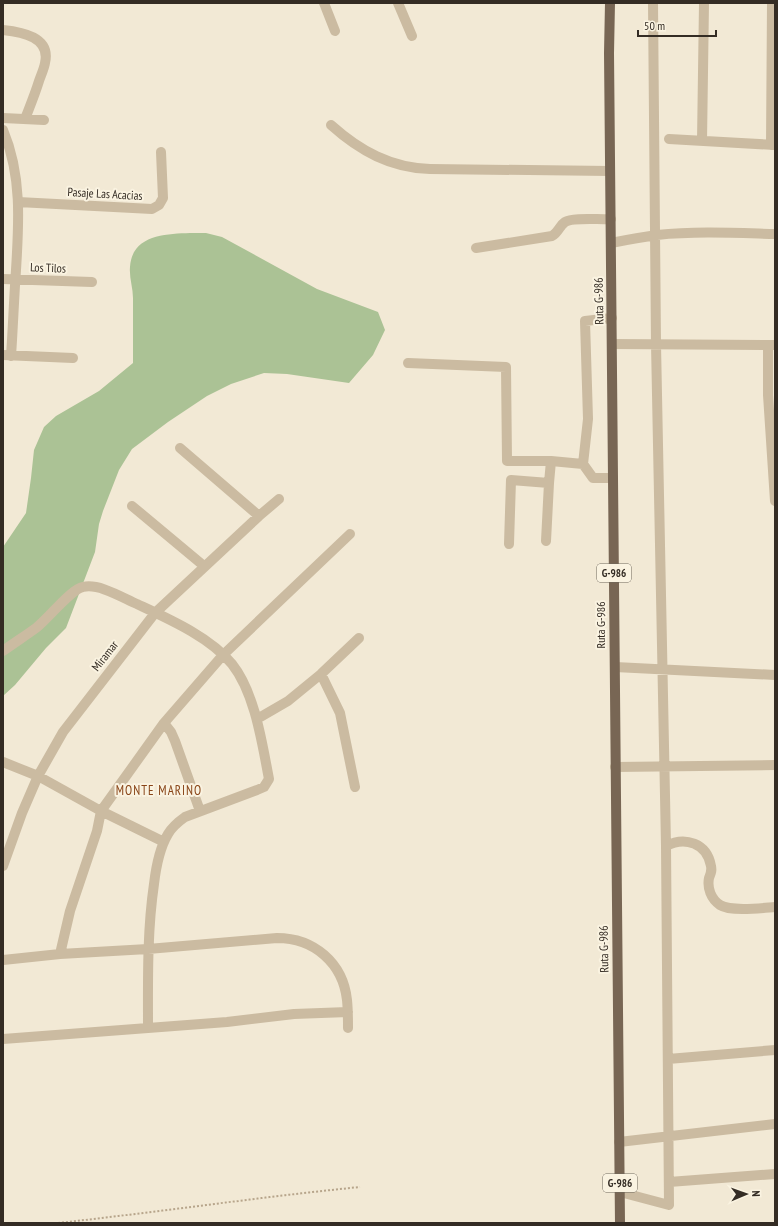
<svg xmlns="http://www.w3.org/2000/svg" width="778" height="1226" viewBox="0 0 778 1226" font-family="'PT Sans Narrow',sans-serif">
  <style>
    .green { fill: #abc295 }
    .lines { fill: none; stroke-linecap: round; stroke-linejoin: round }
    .path { stroke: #b7a58b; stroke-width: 2; stroke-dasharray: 2 2; stroke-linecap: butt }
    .minor { stroke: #cbbba1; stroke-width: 10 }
    .major { stroke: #786654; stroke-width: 10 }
    .labels { text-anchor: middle; stroke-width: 4; stroke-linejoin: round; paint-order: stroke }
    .shield { fill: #faf3e1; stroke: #6f685d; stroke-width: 1 }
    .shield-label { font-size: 11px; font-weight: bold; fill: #342c24 }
    .street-label { font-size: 12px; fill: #342c24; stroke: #faf3e1 }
    .neighbourhood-label { font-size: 13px; letter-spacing: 1px; fill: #894518; stroke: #faf3e1 }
  </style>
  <rect width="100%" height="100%" fill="#f2e9d5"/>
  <path class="green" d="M190,233h16l16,4 95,52 61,23 7,18 -12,25 -24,28 -62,-9 -23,-1 -33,11 -24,12 -39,26 -36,27 -13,21 -16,41 -4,13 -4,28 -29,76 -20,20 -31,37 -12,11v-149l23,-34 5,-35 3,-28 10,-23 12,-11 43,-25 34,-28c0,-22 0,-43 0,-65 0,-10 -4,-21 -3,-31 2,-32 35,-33 60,-34z"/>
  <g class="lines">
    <path class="path" d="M58,1223c101,-11 201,-26 302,-36"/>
    <path class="minor" d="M324,3l11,28
      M398,3l14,33
      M3,30c19,2 48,7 42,33 -1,6 -4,12 -6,18 -4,13 -9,25 -14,38
      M3,118l41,2
      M331,125c29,26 60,43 99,44l180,2
      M3,130c19,45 16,92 13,140 -2,28 -3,57 -5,86
      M669,139l106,6
      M702,141l2,-138
      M771,145l1,-142
      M18,202l134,7 7,-4 4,-7 -2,-46
      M611,243c15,-3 31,-6 46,-8 39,-4 79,-2 118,-1
      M476,248l76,-12c7,-4 7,-10 13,-14 8,-5 36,-2 46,-3
      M3,279l89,3
      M612,344l163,1
      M768,345v50l7,106
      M3,355l70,3
      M408,363l98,4 1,94h44l32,3 10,14h20
      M180,448l79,68
      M583,464l5,-45 -3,-98 27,-3
      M132,506l72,60
      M546,541l3,-58 2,-22
      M509,544l2,-64 38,3
      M3,651c11,-8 22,-15 33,-23 12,-9 35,-39 47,-41 16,-4 40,11 54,17 32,15 73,33 95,60 23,29 30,79 37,115l-5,8 -7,3 -72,27c-7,5 -13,10 -17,17 -9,15 -12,33 -14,50 -7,48 -6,96 -6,144
      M615,667l160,8
      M321,674l19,39 15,74
      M257,719l31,-18 33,-27 38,-36
      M164,723l7,9 4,9 25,70
      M3,762l35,14 63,35 63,31
      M615,767l160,-2
      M666,846c19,-10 41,-3 45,20 1,5 0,7 -2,12 -2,10 2,21 11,27 11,7 42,3 55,2
      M3,866l19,-53 16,-37 25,-44 92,-119 104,-97 20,-17
      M60,954l10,-43 27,-80 4,-20 63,-88 59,-68 127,-121
      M3,960l57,-6 88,-5 129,-11c37,0 66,25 70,62 1,9 1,19 1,28
      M3,1039l224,-17 67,-8 54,-2
      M668,1059l107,-9
      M619,1142l156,-18
      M669,1182l106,-8
      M620,1192l49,13 -3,-359 -10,-502 -3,-341"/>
    <path class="major" d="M610,3l-1,50 11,1170"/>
  </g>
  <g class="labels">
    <g class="shield">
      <rect x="597" y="564" width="34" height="18" rx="3"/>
      <rect x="603" y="1174" width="34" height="18" rx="3"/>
    </g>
    <g class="shield-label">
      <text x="614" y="577">G-986</text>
      <text x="620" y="1187">G-986</text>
    </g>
    <g class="street-label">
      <text transform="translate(105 194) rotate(3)" y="4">Pasaje Las Acacias</text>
      <text transform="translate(48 268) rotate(2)" y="4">Los Tilos</text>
      <text transform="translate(599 301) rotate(-91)" y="4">Ruta G-986</text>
      <text transform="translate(601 625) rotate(-90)" y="4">Ruta G-986</text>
      <text transform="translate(105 656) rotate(-52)" y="4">Miramar</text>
      <text transform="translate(604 949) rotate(-91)" y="4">Ruta G-986</text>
    </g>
    <g class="neighbourhood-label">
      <text x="159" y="795">MONTE MARINO</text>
    </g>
  </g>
  <rect width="778" height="1226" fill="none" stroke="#342c24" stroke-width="8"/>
  <g transform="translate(746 1194) rotate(88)" stroke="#faf3e1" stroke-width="3" paint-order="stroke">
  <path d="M0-3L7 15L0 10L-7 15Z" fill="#342c24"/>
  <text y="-6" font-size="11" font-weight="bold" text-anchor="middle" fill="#342c24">N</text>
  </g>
  <path d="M638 30v6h78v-6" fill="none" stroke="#342c24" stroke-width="2"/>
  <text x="644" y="30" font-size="12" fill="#342c24" stroke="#faf3e1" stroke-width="3" paint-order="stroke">50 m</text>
</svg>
